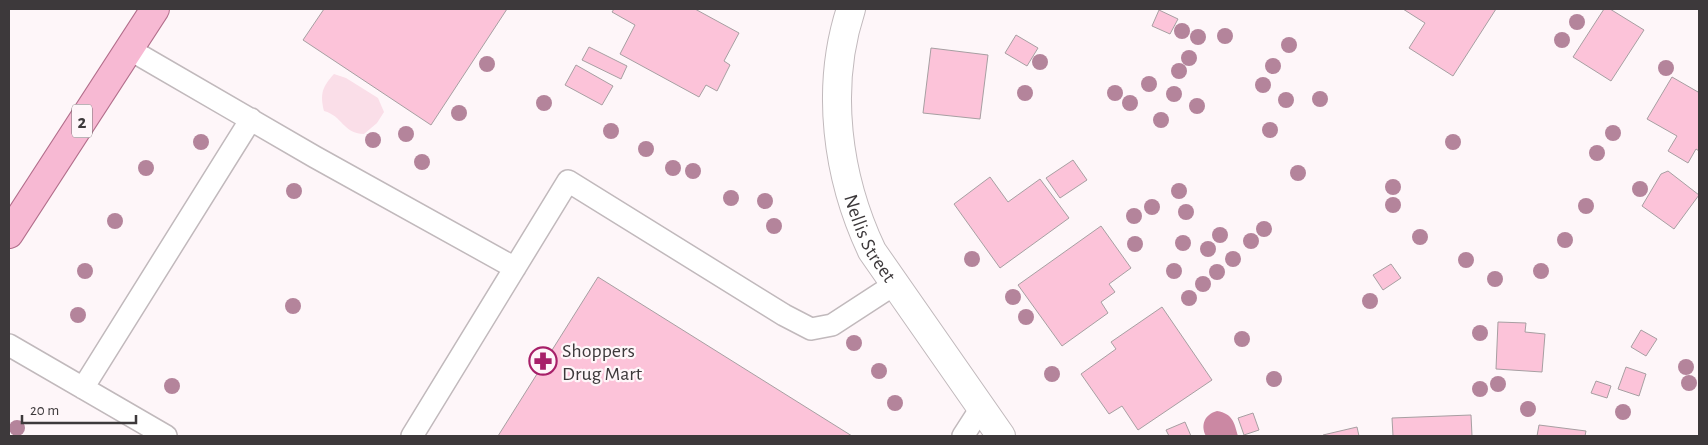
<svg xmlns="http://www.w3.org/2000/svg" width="1708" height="445" viewBox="0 0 1708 445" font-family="'Alegreya Sans',sans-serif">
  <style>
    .green { fill: #fadee8 }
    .water { fill: #cb88a3 }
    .building { fill: #fcc3d9; stroke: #a79fa2 }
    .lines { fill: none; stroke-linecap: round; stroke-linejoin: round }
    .service-casing { stroke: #c1b9bc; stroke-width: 24 }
    .minor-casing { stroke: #c1b9bc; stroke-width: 30 }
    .primary-casing { stroke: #b26e8b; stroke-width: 30 }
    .service { stroke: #fff; stroke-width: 21 }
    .minor { stroke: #fff; stroke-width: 28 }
    .primary { stroke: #f7b9d3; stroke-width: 28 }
    .tree { fill: #b4849b }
    .labels { text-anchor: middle; stroke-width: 4.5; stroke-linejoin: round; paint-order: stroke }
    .shield { fill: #fef6f9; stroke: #777274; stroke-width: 1 }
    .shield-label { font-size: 19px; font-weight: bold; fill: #3d393b }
    .street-label { font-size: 20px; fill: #3d393b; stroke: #fef6f9 }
    .poi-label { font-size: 20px; fill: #3d393b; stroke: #fef6f9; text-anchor: start }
  </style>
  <rect width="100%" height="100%" fill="#fef6f9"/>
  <path class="green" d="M334,74l12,4 32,20 6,14 -7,11 -13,11c-22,-1 -21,-18 -40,-23 -4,-17 -2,-24 10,-37z"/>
  <path class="water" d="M1217,411c16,3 17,11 21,25h-32c-6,-11 -1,-22 11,-25z"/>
  <path class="building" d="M324,9h183l-76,116 -128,-85z
    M614,9h81l44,24 -15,28 6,4 -13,26 -11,-6 -7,12 -79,-43 15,-29 -23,-13z
    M1403,9h93l-43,67 -44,-28 16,-25z
    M1604,9h6l34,21 -33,51 -38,-24z
    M1159,10l19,9 -8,15 -18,-8z
    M1016,35l22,13 -11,18 -22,-13z
    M589,47l38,19 -6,13 -39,-19z
    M931,48l57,7 -8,64 -57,-6z
    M576,65l37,21 -11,19 -37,-20z
    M1672,77l26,15 1,-2v61l-3,-2 -8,14 -20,-12 9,-15 -30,-17z
    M1073,160l14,20 -27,18 -14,-20z
    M1668,171l31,24 -25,34 -32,-23 19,-32z
    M990,177l18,25 32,-23 29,39 -69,50 -46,-64z
    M1101,226l30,42 -22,16 6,8 -14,10 7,11 -46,33 -44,-61z
    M1391,264l10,14 -18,12 -10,-15z
    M598,277l254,159h-354z
    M1162,307l50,73 -74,50 -16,-24 -13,8 -28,-40 35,-25 -5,-7z
    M1498,322l28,1 -1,9 20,2 -3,38 -46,-3z
    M1641,330l16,9 -11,17 -15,-9z
    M1626,367l20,7 -7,22 -21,-7z
    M1596,381l15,5 -4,12 -16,-5z
    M1253,413l6,17 -15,5 -6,-17z
    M1471,415l1,21h-79l-1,-18z
    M1185,422l6,14h-22l-3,-6z
    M1539,425l47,6 -1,5h-48z
    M1357,427l2,9h-36v-1z"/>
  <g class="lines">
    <g class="service-casing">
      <path id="service" d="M129,49l186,108 200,111
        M9,345l157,91
        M83,388l168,-269
        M412,436l156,-255 216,134 27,14 21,-4 63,-41
        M963,436l18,-28"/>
    </g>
    <g class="minor-casing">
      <g id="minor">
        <path id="s1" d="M851,9c-26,79 -14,168 21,242l129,185"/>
      </g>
    </g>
    <g class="primary-casing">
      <path id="primary" d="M9,234l146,-225"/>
    </g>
    <use href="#service" class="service"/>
    <use href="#minor" class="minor"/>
    <use href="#primary" class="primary"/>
  </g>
  <g class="tree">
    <circle cx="1577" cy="22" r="8"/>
    <circle cx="1182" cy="31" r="8"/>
    <circle cx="1225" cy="36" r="8"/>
    <circle cx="1198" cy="37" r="8"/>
    <circle cx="1562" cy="40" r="8"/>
    <circle cx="1289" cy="45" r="8"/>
    <circle cx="1189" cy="58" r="8"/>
    <circle cx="1040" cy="62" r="8"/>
    <circle cx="487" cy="64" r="8"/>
    <circle cx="1273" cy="66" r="8"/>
    <circle cx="1666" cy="68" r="8"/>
    <circle cx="1179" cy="71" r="8"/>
    <circle cx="1149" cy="84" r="8"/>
    <circle cx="1263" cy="85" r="8"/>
    <circle cx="1025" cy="93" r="8"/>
    <circle cx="1115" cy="93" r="8"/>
    <circle cx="1174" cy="94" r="8"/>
    <circle cx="1320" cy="99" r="8"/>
    <circle cx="1286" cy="100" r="8"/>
    <circle cx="544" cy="103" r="8"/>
    <circle cx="1130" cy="103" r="8"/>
    <circle cx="1197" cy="106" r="8"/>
    <circle cx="459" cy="113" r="8"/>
    <circle cx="1161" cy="120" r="8"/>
    <circle cx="1270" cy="130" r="8"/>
    <circle cx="611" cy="131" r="8"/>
    <circle cx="1613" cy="133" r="8"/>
    <circle cx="406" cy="134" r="8"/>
    <circle cx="373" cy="140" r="8"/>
    <circle cx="201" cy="142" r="8"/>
    <circle cx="1453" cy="142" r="8"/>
    <circle cx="646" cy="149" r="8"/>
    <circle cx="1597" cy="153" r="8"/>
    <circle cx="422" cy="162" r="8"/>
    <circle cx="146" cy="168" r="8"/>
    <circle cx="673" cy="168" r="8"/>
    <circle cx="693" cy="171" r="8"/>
    <circle cx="1298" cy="173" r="8"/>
    <circle cx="1393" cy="187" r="8"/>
    <circle cx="1640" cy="189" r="8"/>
    <circle cx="294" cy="191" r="8"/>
    <circle cx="1179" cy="191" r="8"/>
    <circle cx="731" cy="198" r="8"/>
    <circle cx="765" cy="201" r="8"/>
    <circle cx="1393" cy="205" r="8"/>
    <circle cx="1586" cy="206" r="8"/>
    <circle cx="1152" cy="207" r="8"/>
    <circle cx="1186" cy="212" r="8"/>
    <circle cx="1134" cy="216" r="8"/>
    <circle cx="115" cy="221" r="8"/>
    <circle cx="774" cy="226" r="8"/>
    <circle cx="1264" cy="229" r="8"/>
    <circle cx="1220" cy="235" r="8"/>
    <circle cx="1420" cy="237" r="8"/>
    <circle cx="1565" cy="240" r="8"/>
    <circle cx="1251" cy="241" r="8"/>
    <circle cx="1183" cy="243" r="8"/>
    <circle cx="1135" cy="244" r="8"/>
    <circle cx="1208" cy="249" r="8"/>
    <circle cx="972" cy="259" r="8"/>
    <circle cx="1233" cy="259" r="8"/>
    <circle cx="1466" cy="260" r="8"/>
    <circle cx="85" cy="271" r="8"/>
    <circle cx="1174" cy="271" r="8"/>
    <circle cx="1541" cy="271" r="8"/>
    <circle cx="1217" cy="272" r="8"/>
    <circle cx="1495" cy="279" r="8"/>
    <circle cx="1203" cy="284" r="8"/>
    <circle cx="1013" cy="297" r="8"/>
    <circle cx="1189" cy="298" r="8"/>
    <circle cx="1370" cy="301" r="8"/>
    <circle cx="293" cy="306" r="8"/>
    <circle cx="78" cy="315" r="8"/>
    <circle cx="1026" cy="317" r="8"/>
    <circle cx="1480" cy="333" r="8"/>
    <circle cx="1242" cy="339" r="8"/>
    <circle cx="854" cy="343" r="8"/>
    <circle cx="1686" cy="367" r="8"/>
    <circle cx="879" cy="371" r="8"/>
    <circle cx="1052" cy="374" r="8"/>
    <circle cx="1274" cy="379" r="8"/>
    <circle cx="1689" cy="383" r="8"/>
    <circle cx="1498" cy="384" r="8"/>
    <circle cx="172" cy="386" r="8"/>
    <circle cx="1480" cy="389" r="8"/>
    <circle cx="895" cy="403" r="8"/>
    <circle cx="1528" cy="409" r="8"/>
    <circle cx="1623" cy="412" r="8"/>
    <circle cx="17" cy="428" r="8"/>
  </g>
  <defs>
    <g id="pharmacy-ring" transform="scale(1.4375)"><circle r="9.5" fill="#fef6f9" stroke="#a72069" stroke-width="1.5"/><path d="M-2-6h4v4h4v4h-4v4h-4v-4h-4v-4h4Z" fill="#a72069"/></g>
  </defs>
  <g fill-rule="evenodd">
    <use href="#pharmacy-ring" x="543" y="361"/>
  </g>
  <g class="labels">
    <rect class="shield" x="72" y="104.5" width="20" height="33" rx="4"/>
    <g class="shield-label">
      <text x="82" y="128">2</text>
    </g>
    <g class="street-label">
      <text dy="7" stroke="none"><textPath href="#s1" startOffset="236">Nellis Street</textPath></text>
    </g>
    <g class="poi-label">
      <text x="562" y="357">Shoppers<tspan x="562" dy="23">Drug Mart</tspan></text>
    </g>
  </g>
  <rect width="1708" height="445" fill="none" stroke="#3d393b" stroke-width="20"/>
  <path d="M22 415v8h114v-8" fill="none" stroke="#3d393b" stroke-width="2.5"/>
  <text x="30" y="415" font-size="15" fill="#3d393b" stroke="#fef6f9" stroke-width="4" paint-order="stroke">20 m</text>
</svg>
